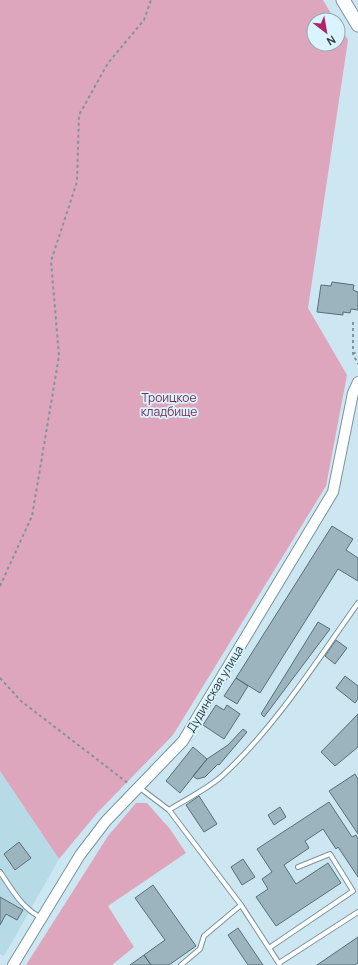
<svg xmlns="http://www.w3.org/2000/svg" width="358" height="965" viewBox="0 0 358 965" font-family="Manrope,sans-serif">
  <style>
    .built { fill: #b7dae7 }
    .green { fill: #dea6bc }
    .building { fill: #9bb4be; stroke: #576f78 }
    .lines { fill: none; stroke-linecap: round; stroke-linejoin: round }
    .service-casing { stroke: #7b949d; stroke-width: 6 }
    .tertiary-casing { stroke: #7b949d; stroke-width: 12 }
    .primary-casing { stroke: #7b949d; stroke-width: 15 }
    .path { stroke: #81949c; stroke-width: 2; stroke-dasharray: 3 3; stroke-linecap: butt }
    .service { stroke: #fff; stroke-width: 4 }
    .tertiary { stroke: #fff; stroke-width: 10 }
    .primary { stroke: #fff; stroke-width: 13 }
    .labels { text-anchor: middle; stroke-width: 3.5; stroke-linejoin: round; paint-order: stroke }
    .park-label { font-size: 12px; fill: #782a4f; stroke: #d9f4ff }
    .street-label { font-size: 12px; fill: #2e393d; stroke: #d9f4ff }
  </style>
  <rect width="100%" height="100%" fill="#cce7f1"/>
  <path class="built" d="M0,771l59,88 -55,97 -4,-2z"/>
  <path class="green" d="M0,0h323l12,20h-21v24h24v-20l10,16 -40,268 39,67 -21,111 -153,249 -75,77 -39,47 -59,-88z
    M136,803h11l23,26 16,24 -78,53 26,41 -22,18h-86l82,-129z"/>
  <path class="building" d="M332,282l22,3 -1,5 5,2v18l-7,-1 -1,4 -7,-1v3l-26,-3 4,-27 10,1z
    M332,526l21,13 -7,11 12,8v23l-20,-12 -78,124 -24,-15z
    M318,622l12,7 -66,88 -3,-3z
    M336,640l11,8 -12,16 -10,-8z
    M345,676l13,10v13l-3,4 -19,-15z
    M236,678l12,8 -11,18 -13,-8z
    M216,705l8,5 3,-5 13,9 -16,25 -21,-14z
    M358,714v33l-23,19 -14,-14z
    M243,729l4,3 -28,33 -1,-1 -13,13 -8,2 -4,-3 14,-17 21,-14z
    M193,747l14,12 -27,34 -14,-12z
    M355,774l3,5v55l-29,-43z
    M199,796l18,28 -13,8 -18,-27z
    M329,802l23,35 4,-2 2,4v38l-20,-30 -2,2 -13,-20 -18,12 4,7 -25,17 12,19 32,-21 13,20 -65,43 -20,-29 12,-8 -6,-10 10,-7 -15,-23z
    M280,807l6,10 -12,8 -6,-10z
    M19,842l12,16 -16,12 -11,-16z
    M243,859l12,18 -13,8 -11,-18z
    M153,885l43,61 -27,19h-18l-7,-10 21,-15 -30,-42z
    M0,897l23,13 -6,10 -11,-6 -6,11z
    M238,928l25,37h-15l-20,-30z
    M358,937v26l-3,2h-38z
    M144,955l7,10h-21z"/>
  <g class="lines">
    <g class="service-casing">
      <path id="service" d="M140,788l29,22 72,95 39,60
        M169,810c17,-11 39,-21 54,-35 53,-49 93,-113 135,-172
        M0,872c12,17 22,37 42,46
        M269,948l84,-57 -23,-37 -32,13
        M279,963l79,-51
        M181,965l19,-16 4,-13 37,-31"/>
    </g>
    <g class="tertiary-casing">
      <path id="tertiary" d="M13,965l67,-110 26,-34 77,-80 150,-249 20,-99 5,-11"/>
    </g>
    <g class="primary-casing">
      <path id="primary" d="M343,0l15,25"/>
    </g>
    <path class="path" d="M353,322v32l5,10
      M353,354l5,-3
      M0,586l32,-70 27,-160 -8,-95 26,-79 2,-67 29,-52 36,-43 7,-20
      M0,678l21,23 108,83"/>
    <use href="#service" class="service"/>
    <use href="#tertiary" class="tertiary"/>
    <use href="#primary" class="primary"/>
  </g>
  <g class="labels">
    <g class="park-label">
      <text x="169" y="402">Троицкое<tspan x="169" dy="14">кладбище</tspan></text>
    </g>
    <g class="street-label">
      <text transform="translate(215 689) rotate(-59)" y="4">Дудинская улица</text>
    </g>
  </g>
  <g transform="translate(326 32) rotate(149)"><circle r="19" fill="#d9f4ff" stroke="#95a9b1"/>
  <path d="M0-3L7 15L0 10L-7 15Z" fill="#ad266d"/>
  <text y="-6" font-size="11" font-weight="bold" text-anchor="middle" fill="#2e393d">N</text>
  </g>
</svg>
